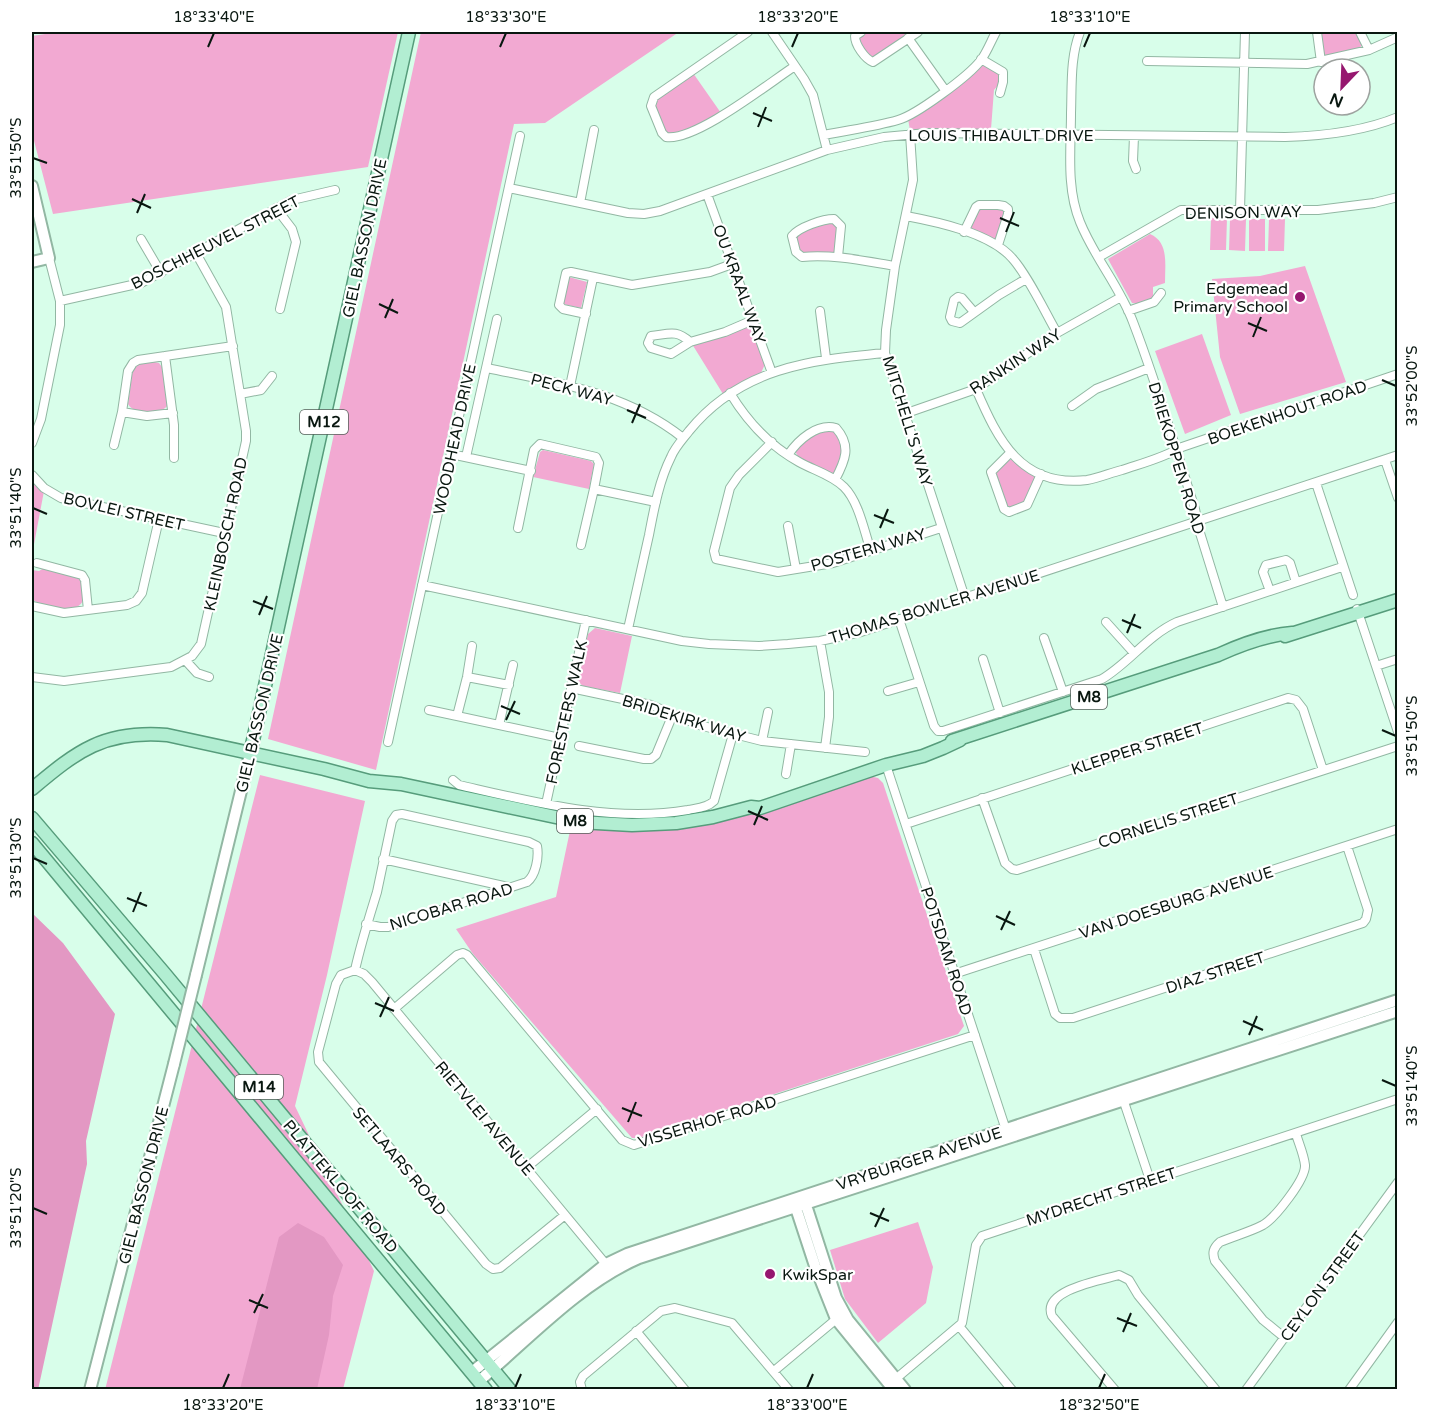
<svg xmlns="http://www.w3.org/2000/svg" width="1429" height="1421" viewBox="0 0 1429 1421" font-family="'Varela Round',sans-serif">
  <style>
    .green { fill: #f2a9d2 }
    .forest { fill: #e398c3 }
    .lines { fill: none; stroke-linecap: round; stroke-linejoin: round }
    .street-casing { stroke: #92b7a3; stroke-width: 10 }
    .secondary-casing { stroke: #92b7a3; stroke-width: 14 }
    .primary-casing { stroke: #569c7b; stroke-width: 15 }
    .street { stroke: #fff; stroke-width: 8 }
    .secondary { stroke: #fff; stroke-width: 10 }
    .primary { stroke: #b2eed2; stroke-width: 12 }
    .secondary-bridge-casing { stroke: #92b7a3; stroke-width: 14; stroke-linecap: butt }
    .secondary-bridge { stroke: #fff; stroke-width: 10 }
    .ticks { fill: none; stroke: #091710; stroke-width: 2 }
    .poi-dot { fill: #96176f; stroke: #fff; stroke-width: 2 }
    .labels { text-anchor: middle; stroke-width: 4.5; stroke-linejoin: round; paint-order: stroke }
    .shield { fill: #fff; stroke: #535d58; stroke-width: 1.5 }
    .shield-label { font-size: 15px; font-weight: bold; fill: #091710 }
    .street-label { font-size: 16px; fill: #091710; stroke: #fff }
    .poi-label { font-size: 16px; fill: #091710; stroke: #fff; text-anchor: end }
    .neatline { fill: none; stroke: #091710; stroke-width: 2 }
    .ticks-label { font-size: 15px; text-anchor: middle; fill: #091710 }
  </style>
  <rect width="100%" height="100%" fill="#d8feea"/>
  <path class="green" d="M58,32h340l-30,135 -315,47 -21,-81v-97z
    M421,32h258l-134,91 -31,1 -138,646 -108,-31z
    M864,32h50l-40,26c-8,-2 -15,-13 -16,-20z
    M1319,32h38l5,13 -3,4 -32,7 -4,-2z
    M981,65h3l16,9v9l-6,7 -3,39 -81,1 -2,-11z
    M693,73l28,40c-14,7 -42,25 -56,20l-11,-32z
    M978,208l25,1 2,3 -9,30 -26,-14z
    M1211,218h16l-1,32h-16z
    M1230,219h16l-1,32 -16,-1z
    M1249,219h16v32h-16z
    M1269,219h16l-1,32h-16z
    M830,222l8,5 -2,25c-6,4 -26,1 -35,2l-7,-16 4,-5z
    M1150,234c19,8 15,30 15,49l-12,4v12l-11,5 -10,-1 -24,-44z
    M1305,266l41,116 -106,32 -20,-57 -8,-78 48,-3z
    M569,277l18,5 -6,26 -18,-4z
    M745,326l8,4 12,34 -4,9 -16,8 -22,13 -31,-50z
    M1202,334l29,81 -46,19 -30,-83z
    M154,362l5,1 3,4 6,38c-8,11 -33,11 -40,-1l5,-36 6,-4z
    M828,430l9,3 7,22 -9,18 -5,1c-10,-5 -34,-12 -35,-25l15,-13z
    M543,450l48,11 3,3 -5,25 -56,-12 7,-25z
    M1007,460h8l20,17 -8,25 -18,7 -2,-1 -13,-34z
    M32,478l12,13 -12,64z
    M44,568l35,10c21,39 -27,36 -47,21v-29l7,1z
    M595,628l37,8 -12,57 -37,-7 -5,-4 10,-48z
    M260,775l105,26 -38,174 -32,131 79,165 -31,118 -238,1z
    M869,776l9,2 5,5 81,243 -6,8 -319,104h-7l-159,-184 -17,-25 100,-32 15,-71 32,4h41l62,-6 39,-9z
    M918,1222l15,45 -7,36 -48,40 -33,-44 -15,-49z"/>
  <path class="forest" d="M32,913l31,30 52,71 -29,127 1,23 -49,226 -6,-1z
    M298,1223l26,14 19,28 -10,31 -4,39 -12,54h-77l39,-152z"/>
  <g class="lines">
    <g class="street-casing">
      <path id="street" d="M748,32l-94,65 -3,9 11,27 4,4c29,5 103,-54 129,-71
        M772,32l32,47 9,16 14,55
        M861,32l-6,4c0,9 10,23 18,26l45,-30
        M1080,32c-10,25 -8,54 -9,81 0,35 -5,75 9,109 14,35 40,65 53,100 24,62 42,125 62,187l5,24 23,74
        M1317,32l4,30
        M1360,32l9,18
        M908,38l37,52
        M981,59l22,13v10l-3,11
        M1147,61l160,3 62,-14 29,-13
        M910,134l3,46 -18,86 -9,64 -1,23 80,245
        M824,135c24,-5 50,-8 74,-15 18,-5 71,-44 83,-60 6,-8 10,-19 15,-28
        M1134,136l-1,25 3,8
        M509,188l119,25 16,1 16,-3 167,-61 57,-13 43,-4 358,4c38,-1 77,-5 113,-20
        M707,194l65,179
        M580,203l14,-73
        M276,208l16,21 4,13 -16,67
        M1240,210l5,-178
        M906,216c32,6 84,17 106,42 15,16 33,54 45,75
        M964,232l12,-25 3,-2h19l6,1 4,3v5l-10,31
        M141,239l20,34
        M838,257l3,-31 -7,-7c-11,0 -35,8 -42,17l4,16 6,5c31,-3 62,4 93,9
        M1099,257l82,-47h137l56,-7 24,-6
        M60,301l81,-18 151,-83 43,-10
        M820,311l6,47
        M1128,311l26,-9 7,-9
        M974,312l-12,-14 -4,-1 -4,3 -4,17 2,4 8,2 39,-28 27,-16
        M586,314l-23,-5 -4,-4 7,-32 5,-1 61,13 78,-13 22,-8
        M690,342c-14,-13 -21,-8 -39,-6l-3,7 3,5 20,6 19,-12 35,-10 28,-12
        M165,356l9,69v33
        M487,368c71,15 138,24 196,70
        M570,386l23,-108
        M976,389c22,51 45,99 111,91 12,-2 23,-7 35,-10 21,-7 41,-12 60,-23l216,-73
        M730,393c17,28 40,53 69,69 14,8 33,13 45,25 15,15 20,44 27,64
        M240,394l21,-4 11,-14
        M1072,406l24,-17 53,-21
        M122,412l25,4 26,-3
        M904,414l72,-25 81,-56 64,-36
        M772,442l-33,33 -9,13 -16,63 2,8 62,13 55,-9 108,-35
        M32,443l9,-24 19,-94v-24l-11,-43
        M114,445l8,-33 6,-41 5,-8 5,-3 95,-14
        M1010,453l-19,19 13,37 5,3 18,-7 14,-31
        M451,454l80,17
        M788,455c10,-15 29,-32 48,-27 16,18 9,33 -1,52
        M466,457l31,-138
        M1385,460l13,38
        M32,475l12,13 17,10 163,35
        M1316,483l37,112
        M788,526l8,43
        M518,528l16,-78 6,-6 56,13 3,6 -5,26 62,13
        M581,545l13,-56
        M37,563l45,12 3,5 3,30
        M422,585l260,56 27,3 50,2 29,-2 32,-3 41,-9 537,-177
        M1270,591l-7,-19 3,-7 20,-5 4,3 6,19
        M32,606l32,7 63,-8 9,-4 6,-8 17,-74
        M1357,609l41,123
        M899,619l35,107 4,5h5l159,-52c27,-16 46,-44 75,-57l165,-55
        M1106,622l28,31
        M628,629c7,-31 14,-63 21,-94 5,-26 10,-54 22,-78 4,-10 12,-18 18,-26 51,-63 121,-71 196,-78
        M1044,638l19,54
        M820,641l9,51v25l-4,31
        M983,659l17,54
        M186,661l11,12 12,4
        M1376,666l22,-7
        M32,677l32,4 107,-14 21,-11 9,-12 45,-203v-10l-20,-124 -30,-54
        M467,677l42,8
        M571,688l80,17 48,20 63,16 103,11
        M888,691l31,-9
        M429,710l131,28
        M457,716l10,-39 5,-31
        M499,725l14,-60
        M762,741l6,-29
        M388,742l132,-606
        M579,746l65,13h7l5,-4 17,-41
        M886,765l121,368
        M786,774l5,-30
        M453,780l6,5c74,17 153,38 229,25 9,-2 19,-2 26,-9l19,-67
        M982,798l23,65 7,6 5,1 381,-124
        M546,804l40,-184
        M906,824l382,-126 8,2 7,9 20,61
        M383,859l125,28
        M1034,949l21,65 5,4h13l290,-95 3,-4 2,-9 -21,-64
        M355,970c6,-27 14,-52 22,-78l15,-71 4,-6 6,-1 127,28 8,4c2,11 -1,29 -10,36l-139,45h-8l-14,-3
        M355,970l-14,5 -5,9 -18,68 1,10 167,202 7,5 7,-1 65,-53
        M355,970l9,4 8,8 237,286
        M954,974l444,-145
        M394,1009l63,-54 6,-2 4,2 155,185 12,5 341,-110
        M1122,1096l28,84
        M526,1168l71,-59
        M959,1326l53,64
        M636,1331l49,59
        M1285,1338l-22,-18 -48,-59c-3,-8 -2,-13 5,-19 14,-6 30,-10 43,-17 12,-7 43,-46 42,-60 -1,-10 -6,-21 -9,-31
        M774,1371l66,-55
        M892,1382l70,-59 14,-78 6,-9 416,-137
        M582,1390l-2,-8 3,-6 78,-65 14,-3 57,15 57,67
        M1115,1390l-63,-74c-11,-26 50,-36 67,-41l10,5 9,15 78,95
        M1246,1390l152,-208
        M1349,1390l49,-68"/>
    </g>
    <g class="secondary-casing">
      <path id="secondary" d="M32,186l17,72 -17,4
        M196,975l54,-221
        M804,1199l32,99 12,22 57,70
        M794,1202l21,64 21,53 58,71
        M472,1372l134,-108 21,-10 771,-254
        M479,1381c50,-42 100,-97 160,-123l759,-247
        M90,1390l84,-326"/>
    </g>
    <g class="primary-casing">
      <path id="primary" d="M1285,636l113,-36
        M952,741l266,-86c24,-11 48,-20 74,-22
        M250,754l159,-722
        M32,789c45,-38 72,-59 135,-54l157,34 45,12 32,3 178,38 53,3 44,-2 37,-6 38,-10 9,1 126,-43 37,-9 20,-8 17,-8
        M32,818l133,156 345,416
        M32,843l454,547"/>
    </g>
    <use href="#street" class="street"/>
    <use href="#secondary" class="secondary"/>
    <use href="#primary" class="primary"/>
    <g class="secondary-bridge-casing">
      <path id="secondary-bridge" d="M174,1064l22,-89"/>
    </g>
    <use href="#secondary-bridge" class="secondary-bridge"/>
  </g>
  <path class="ticks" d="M208,47l6,-14M500,47l6,-14M792,47l6,-14M1084,47l6,-14M753,113l19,8M758,127l8,-20M33,158l14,5M132,199l19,9M137,213l8,-19M1000,218l19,8M1006,232l8,-20M379,304l19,9M385,318l8,-19M1248,323l19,8M1253,337l8,-20M1382,380l14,6M627,410l19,8M632,423l8,-19M33,508l14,6M874,515l20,8M880,528l8,-19M253,601l20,8M259,615l8,-19M1122,620l19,8M1127,633l8,-19M501,706l19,8M506,720l9,-19M1382,730l14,6M748,811l20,9M754,825l8,-19M33,858l14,6M127,898l20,8M133,912l8,-20M996,916l19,9M1001,930l9,-19M375,1003l19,8M380,1017l9,-20M1243,1021l20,9M1249,1035l8,-19M1382,1080l14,6M622,1108l20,8M628,1122l8,-20M33,1208l14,6M870,1213l19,8M875,1227l9,-19M249,1300l19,8M254,1313l9,-19M1117,1318l20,8M1123,1332l8,-19M223,1388l6,-14M515,1388l6,-14M807,1388l6,-14M1099,1388l6,-14"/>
  <g class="poi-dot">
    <circle cx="1300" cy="297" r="6"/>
    <circle cx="770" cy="1274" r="6"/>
  </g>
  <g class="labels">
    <g class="shield">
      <rect x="300" y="410" width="48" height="24" rx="4.5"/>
      <rect x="1071" y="685" width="36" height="24" rx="4.5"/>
      <rect x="557" y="809" width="36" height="24" rx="4.5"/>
      <rect x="235" y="1075" width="48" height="24" rx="4.5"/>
    </g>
    <g class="shield-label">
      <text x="324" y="427">M12</text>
      <text x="1089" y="702">M8</text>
      <text x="575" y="826">M8</text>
      <text x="259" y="1092">M14</text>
    </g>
    <g class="street-label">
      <text x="1001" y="141">LOUIS THIBAULT DRIVE</text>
      <text transform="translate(1243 212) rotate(-1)" y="6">DENISON WAY</text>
      <text transform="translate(364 238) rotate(-78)" y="6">GIEL BASSON DRIVE</text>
      <text transform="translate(215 242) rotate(-27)" y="6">BOSCHHEUVEL STREET</text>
      <text transform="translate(740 284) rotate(70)" y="6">OU KRAAL WAY</text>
      <text transform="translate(1015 361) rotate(-33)" y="6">RANKIN WAY</text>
      <text transform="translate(572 389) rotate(15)" y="6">PECK WAY</text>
      <text transform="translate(1287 412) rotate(-19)" y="6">BOEKENHOUT ROAD</text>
      <text transform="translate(908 421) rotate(73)" y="6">MITCHELL'S WAY</text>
      <text transform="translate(454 439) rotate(-78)" y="6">WOODHEAD DRIVE</text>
      <text transform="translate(1177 458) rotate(73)" y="6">DRIEKOPPEN ROAD</text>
      <text transform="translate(124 511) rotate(13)" y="6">BOVLEI STREET</text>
      <text transform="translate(225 534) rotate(-78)" y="6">KLEINBOSCH ROAD</text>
      <text transform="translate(868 549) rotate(-16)" y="6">POSTERN WAY</text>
      <text transform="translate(934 606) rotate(-17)" y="6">THOMAS BOWLER AVENUE</text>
      <text transform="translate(566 712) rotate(-78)" y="6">FORESTERS WALK</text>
      <text transform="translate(259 713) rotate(-77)" y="6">GIEL BASSON DRIVE</text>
      <text transform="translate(684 718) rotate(17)" y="6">BRIDEKIRK WAY</text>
      <text transform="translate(1137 748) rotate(-18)" y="6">KLEPPER STREET</text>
      <text transform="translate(1168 820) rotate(-18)" y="6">CORNELIS STREET</text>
      <text transform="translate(1176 902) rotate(-18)" y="6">VAN DOESBURG AVENUE</text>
      <text transform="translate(451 906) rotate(-17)" y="6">NICOBAR ROAD</text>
      <text transform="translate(947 951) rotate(72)" y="6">POTSDAM ROAD</text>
      <text transform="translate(1215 972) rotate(-18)" y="6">DIAZ STREET</text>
      <text transform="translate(485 1118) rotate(50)" y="6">RIETVLEI AVENUE</text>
      <text transform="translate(707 1121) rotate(-17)" y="6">VISSERHOF ROAD</text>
      <text transform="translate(919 1158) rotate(-18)" y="6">VRYBURGER AVENUE</text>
      <text transform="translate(400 1161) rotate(50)" y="6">SETLAARS ROAD</text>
      <text transform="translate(143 1185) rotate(-76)" y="6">GIEL BASSON DRIVE</text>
      <text transform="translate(341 1186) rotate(50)" y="6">PLATTEKLOOF ROAD</text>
      <text transform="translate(1101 1196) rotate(-18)" y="6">MYDRECHT STREET</text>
      <text transform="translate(1322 1286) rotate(-54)" y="6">CEYLON STREET</text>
    </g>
    <g class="poi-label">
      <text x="1288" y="294">Edgemead<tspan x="1288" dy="18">Primary School</tspan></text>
      <text x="782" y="1280" text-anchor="start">KwikSpar</text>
    </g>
  </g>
  <rect width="1429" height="1421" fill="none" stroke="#ffffff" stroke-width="66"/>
  <g transform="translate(1342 87) rotate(203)"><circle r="28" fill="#ffffff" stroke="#9da29f" stroke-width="1.5"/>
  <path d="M0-4.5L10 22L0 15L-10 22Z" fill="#96176f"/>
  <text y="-9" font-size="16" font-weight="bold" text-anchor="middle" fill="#091710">N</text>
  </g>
  <rect x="33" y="33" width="1363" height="1355" class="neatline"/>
  <g class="ticks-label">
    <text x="214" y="22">18°33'40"E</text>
    <text x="506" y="22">18°33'30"E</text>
    <text x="798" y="22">18°33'20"E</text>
    <text x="1090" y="22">18°33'10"E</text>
    <text transform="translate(16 158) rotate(-90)" y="5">33°51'50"S</text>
    <text transform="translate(1412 386) rotate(-90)" y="5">33°52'00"S</text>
    <text transform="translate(16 508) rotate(-90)" y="5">33°51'40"S</text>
    <text transform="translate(1412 736) rotate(-90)" y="5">33°51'50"S</text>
    <text transform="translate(16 858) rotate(-90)" y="5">33°51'30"S</text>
    <text transform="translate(1412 1086) rotate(-90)" y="5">33°51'40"S</text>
    <text transform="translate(16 1208) rotate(-90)" y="5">33°51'20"S</text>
    <text x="223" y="1410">18°33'20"E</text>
    <text x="515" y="1410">18°33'10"E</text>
    <text x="807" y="1410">18°33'00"E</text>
    <text x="1099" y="1410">18°32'50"E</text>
  </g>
</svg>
